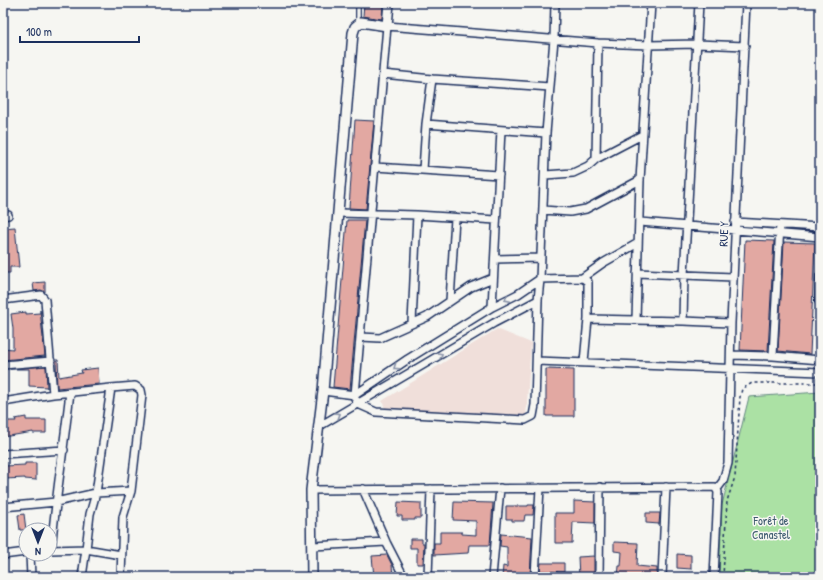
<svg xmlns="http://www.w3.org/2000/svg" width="823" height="580" viewBox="0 0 823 580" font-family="'Patrick Hand',sans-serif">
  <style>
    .built { fill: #f0dfda }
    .green { fill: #abe1a4; stroke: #638881 }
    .building { fill: #e2a8a2; stroke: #1b2f5e }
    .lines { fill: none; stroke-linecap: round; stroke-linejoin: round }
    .service-casing { stroke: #1b2f5e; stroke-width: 6 }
    .minor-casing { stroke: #1b2f5e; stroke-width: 10 }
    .tertiary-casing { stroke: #1b2f5e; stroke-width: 12 }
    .path { stroke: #1b2f5e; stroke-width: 1.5; stroke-dasharray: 3 3; stroke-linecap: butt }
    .service { stroke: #f6f6f2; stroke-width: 3.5 }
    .minor { stroke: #f6f6f2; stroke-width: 7 }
    .tertiary { stroke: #f6f6f2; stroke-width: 9 }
    .oneway { stroke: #8892a8 }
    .labels { text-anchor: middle; stroke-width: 3; stroke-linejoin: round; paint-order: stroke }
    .street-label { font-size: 12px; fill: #1b2f5e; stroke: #f6f6f2 }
    .park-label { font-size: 12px; fill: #3f5c70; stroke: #f6f6f2 }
  </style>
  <rect width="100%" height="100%" fill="#f6f6f2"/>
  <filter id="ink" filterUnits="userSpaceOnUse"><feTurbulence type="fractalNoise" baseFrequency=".025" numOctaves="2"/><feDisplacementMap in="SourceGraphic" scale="8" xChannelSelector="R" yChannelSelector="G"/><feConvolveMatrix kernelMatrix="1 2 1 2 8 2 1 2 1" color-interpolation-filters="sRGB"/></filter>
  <g filter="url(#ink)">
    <path class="built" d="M497,329l34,14 -5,74 -141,-9 -3,-7z"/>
    <path class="green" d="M820,392v185h-101l3,-72 27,-108z"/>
    <path class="building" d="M364,3h19l-1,16 -19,-3z
      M355,120l19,1 -8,88 -17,-1z
      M347,220h18l-15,169 -17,-2z
      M15,227l4,40h-9v6h-7v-45z
      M745,240l29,1 -6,110 -28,-1z
      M784,242l31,1 -5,111 -32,-3z
      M45,282v10l-4,-2 -7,1 -1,-8z
      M40,310l5,46 -42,4v-12l10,1v-20l-2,-15 15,-2v2l14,-1z
      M56,360h2l1,17 23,-4 -1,-3 17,-2 1,16 -42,4z
      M46,366l1,22v-1l-18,-1v-17h-19z
      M546,369l28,1v46h-28z
      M26,417v3h20v13h-13v-1l-30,5v-16h13l-1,-2z
      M25,463h11v17l-11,-1v-1l-20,1v-13l20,-1z
      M574,501l21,1v21l-22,-1 -1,21h-17v-30h19z
      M398,502l23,1v15h-6v2h-13v-4h-5z
      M454,502l39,1 -3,42h-21l-1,8 -34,2v-12h6v-11h22v2l14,1v-14l-23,-1z
      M528,505h6l-1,10h-8l-1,6h-12v-2h-6v-13h22z
      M646,513h14l-1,11 -13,-1z
      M24,514l2,16h-6l-2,-15z
      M501,534l31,3 -2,40h-28l1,-11 4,1v-20l-7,-1z
      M410,539h12v4h2l-1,21h-6v-16h-7z
      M614,542l24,1 -1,23 20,2v9h-39l1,-11h2l1,-14 -8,-1z
      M677,554l14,1v14l-14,-1z
      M387,555l5,10 1,12h-19l-2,-21z
      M594,556v21h-15l-1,-20z
      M541,563h23v9l-24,-1z"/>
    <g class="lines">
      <g class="service-casing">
        <path id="service" d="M358,3v20"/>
      </g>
      <g class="minor-casing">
        <path id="minor" d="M383,74l49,5 118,8
          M426,124l120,9
          M596,159l2,-116
          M375,167l124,8
          M423,170l3,-46 6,-45
          M545,175l28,-2 15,-7 8,-7 46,-24
          M543,210l27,2 16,-3 54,-29
          M338,213l79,2 79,5
          M3,216l5,-1
          M640,222l180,15
          M735,222l85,5
          M495,259l46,-1
          M637,273l96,4
          M820,276l-1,25 1,1
          M582,278l21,-15 35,-20
          M3,300l38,-5 4,5 8,94
          M450,301l5,-83
          M492,307l9,-177
          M588,319l95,2 48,2 15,-320
          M636,320l4,-140 11,-177
          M683,321l1,-46 15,-272
          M412,323l5,-108
          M361,337l19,1 47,-21 44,-30 22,-9
          M731,355l42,1 47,4
          M773,356l7,-131
          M537,361l283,11
          M3,365l48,-4
          M111,388l24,-2 6,4 1,5 -11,96 -8,26 -2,60
          M323,391l32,4 53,-36 84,-52 26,-13 22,-15 43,-1 5,4v37l-4,43
          M353,394l5,10 18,8 149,8 8,-4 2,-11 3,-105 2,-21 6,-146 8,-94 1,-36
          M355,395l32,-369 211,17 51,2 48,-1 48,2
          M3,402l50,-8 58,-6 -15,105 -6,21 -4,35 -4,28
          M318,427l176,-104 44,-23
          M3,454l61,-4
          M363,489l23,53 18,35
          M717,489l6,-8 5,-18 3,-140
          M311,490l404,-3 3,5 -4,85
          M3,507l53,-5 40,-9 35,-2
          M313,546l73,-4
          M50,550l36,-1 35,6
          M51,550c5,-53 13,-105 19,-158
          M30,554l1,23
          M3,555l23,-3
          M428,577l3,-88
          M492,577l8,-89
          M535,577l5,-89
          M599,577l1,-90
          M662,577l4,-90"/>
      </g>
      <g class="tertiary-casing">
        <path id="tertiary" d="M312,577l-1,-87 12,-99 30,-358 2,-6 6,-5 26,4 2,-23"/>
      </g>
      <path class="path" d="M723,577l4,-76 8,-24 5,-80 2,-8 10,-6h68"/>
      <use href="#service" class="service"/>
      <use href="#minor" class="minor"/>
      <use href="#tertiary" class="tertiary"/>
    </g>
    <defs><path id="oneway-chevron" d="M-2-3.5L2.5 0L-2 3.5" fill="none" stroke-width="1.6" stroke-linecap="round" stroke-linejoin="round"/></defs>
    <g class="oneway">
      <use href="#oneway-chevron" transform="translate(507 299) rotate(154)"/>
      <use href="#oneway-chevron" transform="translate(440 355) rotate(-30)"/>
      <use href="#oneway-chevron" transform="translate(396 367) rotate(146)"/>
      <use href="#oneway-chevron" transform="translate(338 415) rotate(-31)"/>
    </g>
  </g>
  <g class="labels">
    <g class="street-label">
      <text transform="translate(724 234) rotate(-88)" y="4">RUE Y</text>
    </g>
    <g class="park-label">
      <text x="771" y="525">Forêt de<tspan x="771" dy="14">Canastel</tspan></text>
    </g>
  </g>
  <rect width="823" height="580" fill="none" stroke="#f6f6f2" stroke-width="16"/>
  <rect x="8" y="8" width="807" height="564" fill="none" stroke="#1b2f5e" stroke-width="1.5" filter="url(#ink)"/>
  <g transform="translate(38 542) rotate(180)"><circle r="19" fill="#f6f6f2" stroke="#9ea6b7"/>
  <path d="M0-3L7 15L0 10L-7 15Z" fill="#1b2f5e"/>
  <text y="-6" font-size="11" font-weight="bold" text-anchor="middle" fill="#1b2f5e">N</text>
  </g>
  <path d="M20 36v6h119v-6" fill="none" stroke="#1b2f5e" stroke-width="2"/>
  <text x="26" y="36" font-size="12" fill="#1b2f5e" stroke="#f6f6f2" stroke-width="3" paint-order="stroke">100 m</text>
</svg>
